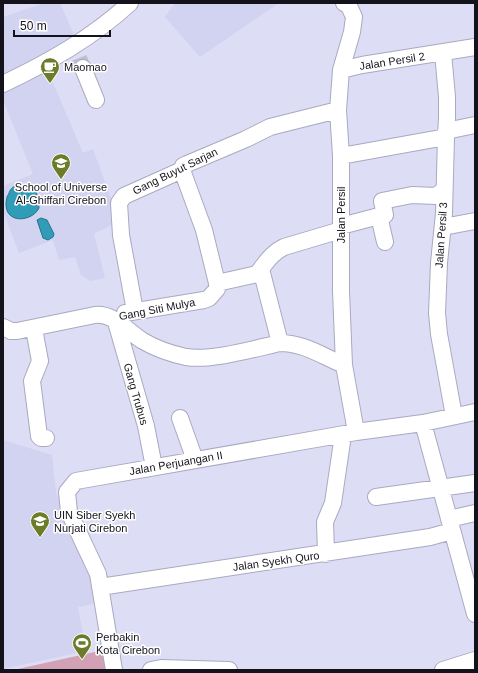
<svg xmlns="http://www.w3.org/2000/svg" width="478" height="673" viewBox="0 0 478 673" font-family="Helvetica,sans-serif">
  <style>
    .built { fill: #d2d2f1 }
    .green { fill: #d2a1b5 }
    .water { fill: #309cb8; stroke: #287389 }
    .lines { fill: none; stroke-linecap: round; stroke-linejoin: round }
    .minor-tunnel { stroke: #bfbfd4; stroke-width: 16; stroke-dasharray: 16 8; stroke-linecap: butt }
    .minor-casing { stroke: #a9a9c0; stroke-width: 18 }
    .minor { stroke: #fff; stroke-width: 16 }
    .labels { text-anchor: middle; stroke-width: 3; stroke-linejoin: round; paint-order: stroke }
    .street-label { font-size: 11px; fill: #14131b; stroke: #fff }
    .poi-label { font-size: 11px; fill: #14131b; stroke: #fff; text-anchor: start }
  </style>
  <rect width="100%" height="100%" fill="#ddddf5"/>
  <path class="built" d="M44,3h16l15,34 -17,11 -55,28v-59z
    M175,3h104l-79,54 -35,-40z
    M48,71l35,82 10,-4 26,72 -25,13 11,44 -15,3 -9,-6 -6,-18 -16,3 -6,-20 -34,13 -16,-42v-25l30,-12 -30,-74v-7z
    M3,440l49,15 4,38 35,77 6,33 -19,4 8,44 -83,18z"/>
  <path class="green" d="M104,650l2,20h-93z"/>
  <path class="water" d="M17,185c18,0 21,5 22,23 -7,15 -39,17 -32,-11 4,-7 2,-8 10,-12z
    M41,218l6,2 7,14 -1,3 -5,3 -5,-2 -6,-18z"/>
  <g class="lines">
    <path class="minor-tunnel" d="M79,58l4,10"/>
    <g class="minor-casing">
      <path id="minor" d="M344,3l5,3 5,11 -2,15 -11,38 -3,40 3,46v135l3,74 12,67
        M443,53l4,44v21l-1,19 -2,76 -5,50 -2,50 2,21 15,82
        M83,68l13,32
        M341,70l21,-5 113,-18
        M3,84c46,-22 89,-46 127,-81
        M446,131l29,-6
        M341,156l105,-19
        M379,216l6,-1 -3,-14 30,-6 24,1 8,-6
        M341,226l38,-10 6,26
        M443,227l32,-6
        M261,269l19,74
        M217,283l40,-9c9,-11 14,-21 27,-27l57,-17
        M135,311l-14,-76 -2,-32 5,-7 58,-26 1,-4 4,-2 59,-25 24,-12 68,-17
        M125,313l79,-13 5,-2 8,-9v-6l-13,-53 -22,-60
        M116,322l30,104 8,41
        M3,327l8,4h6l78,-16c19,-2 33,17 48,26 12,7 29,13 43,16 26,4 67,-8 94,-14 24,0 42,13 64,22
        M34,329l6,32 -8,20 7,55 2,2h5
        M180,418l15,42
        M423,423l52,191
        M376,497l99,-14
        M449,519l26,-6
        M326,554l-1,-32 8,-19 10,-68
        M100,587l330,-50 22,-6
        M114,670l-16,-96 -29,-62 -2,-20 9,-11 280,-49 67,-9 52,-11
        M151,670l10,-2 68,2
        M443,670l32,-10"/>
    </g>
    <use href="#minor" class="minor"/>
  </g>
  <defs>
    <g id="cafe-pin" transform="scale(1)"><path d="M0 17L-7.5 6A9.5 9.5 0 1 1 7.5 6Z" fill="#6d7c29" stroke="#fff"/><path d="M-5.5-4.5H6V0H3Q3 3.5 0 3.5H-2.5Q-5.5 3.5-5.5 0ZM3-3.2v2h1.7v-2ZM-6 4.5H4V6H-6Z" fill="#fff"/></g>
    <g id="school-pin" transform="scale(1)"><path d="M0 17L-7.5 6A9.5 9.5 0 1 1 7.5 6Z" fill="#6d7c29" stroke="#fff"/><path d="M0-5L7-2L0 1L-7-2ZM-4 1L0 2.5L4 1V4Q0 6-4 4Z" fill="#fff"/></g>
    <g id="university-pin" transform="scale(1)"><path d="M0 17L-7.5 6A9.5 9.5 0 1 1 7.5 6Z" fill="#6d7c29" stroke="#fff"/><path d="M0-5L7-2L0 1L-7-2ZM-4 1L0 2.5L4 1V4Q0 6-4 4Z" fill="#fff"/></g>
    <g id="stadium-pin" transform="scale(1)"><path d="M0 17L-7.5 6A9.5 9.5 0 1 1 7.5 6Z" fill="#6d7c29" stroke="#fff"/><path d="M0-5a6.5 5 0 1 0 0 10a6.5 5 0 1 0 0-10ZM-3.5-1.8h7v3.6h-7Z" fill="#fff"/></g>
  </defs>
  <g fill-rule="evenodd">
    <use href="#cafe-pin" x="50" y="67"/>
    <use href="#school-pin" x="61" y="163"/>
    <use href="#university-pin" x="40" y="521"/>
    <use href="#stadium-pin" x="82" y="643"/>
  </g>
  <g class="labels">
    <g class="street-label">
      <text transform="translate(392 61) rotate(-9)" y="4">Jalan Persil 2</text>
      <text transform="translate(175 171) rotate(-26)" y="4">Gang Buyut Sarjan</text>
      <text transform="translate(341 215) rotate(-90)" y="4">Jalan Persil</text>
      <text transform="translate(441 235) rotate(-86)" y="4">Jalan Persil 3</text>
      <text transform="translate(157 309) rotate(-11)" y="4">Gang Siti Mulya</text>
      <text transform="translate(136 394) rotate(74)" y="4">Gang Trubus</text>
      <text transform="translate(176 463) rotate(-10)" y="4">Jalan Perjuangan II</text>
      <text transform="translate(276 561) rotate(-8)" y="4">Jalan Syekh Quro</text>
    </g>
    <g class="poi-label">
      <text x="64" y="71">Maomao</text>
      <text x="61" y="191" text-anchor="middle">School of Universe<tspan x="61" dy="13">Al-Ghiffari Cirebon</tspan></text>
      <text x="54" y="519">UIN Siber Syekh<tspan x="54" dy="13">Nurjati Cirebon</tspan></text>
      <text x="96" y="641">Perbakin<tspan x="96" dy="13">Kota Cirebon</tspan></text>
    </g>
  </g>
  <rect width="478" height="673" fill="none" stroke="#14131b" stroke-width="8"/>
  <path d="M14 30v6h96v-6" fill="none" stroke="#14131b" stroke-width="2"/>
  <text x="20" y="30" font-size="12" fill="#14131b" stroke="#ffffff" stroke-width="3" paint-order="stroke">50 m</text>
</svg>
